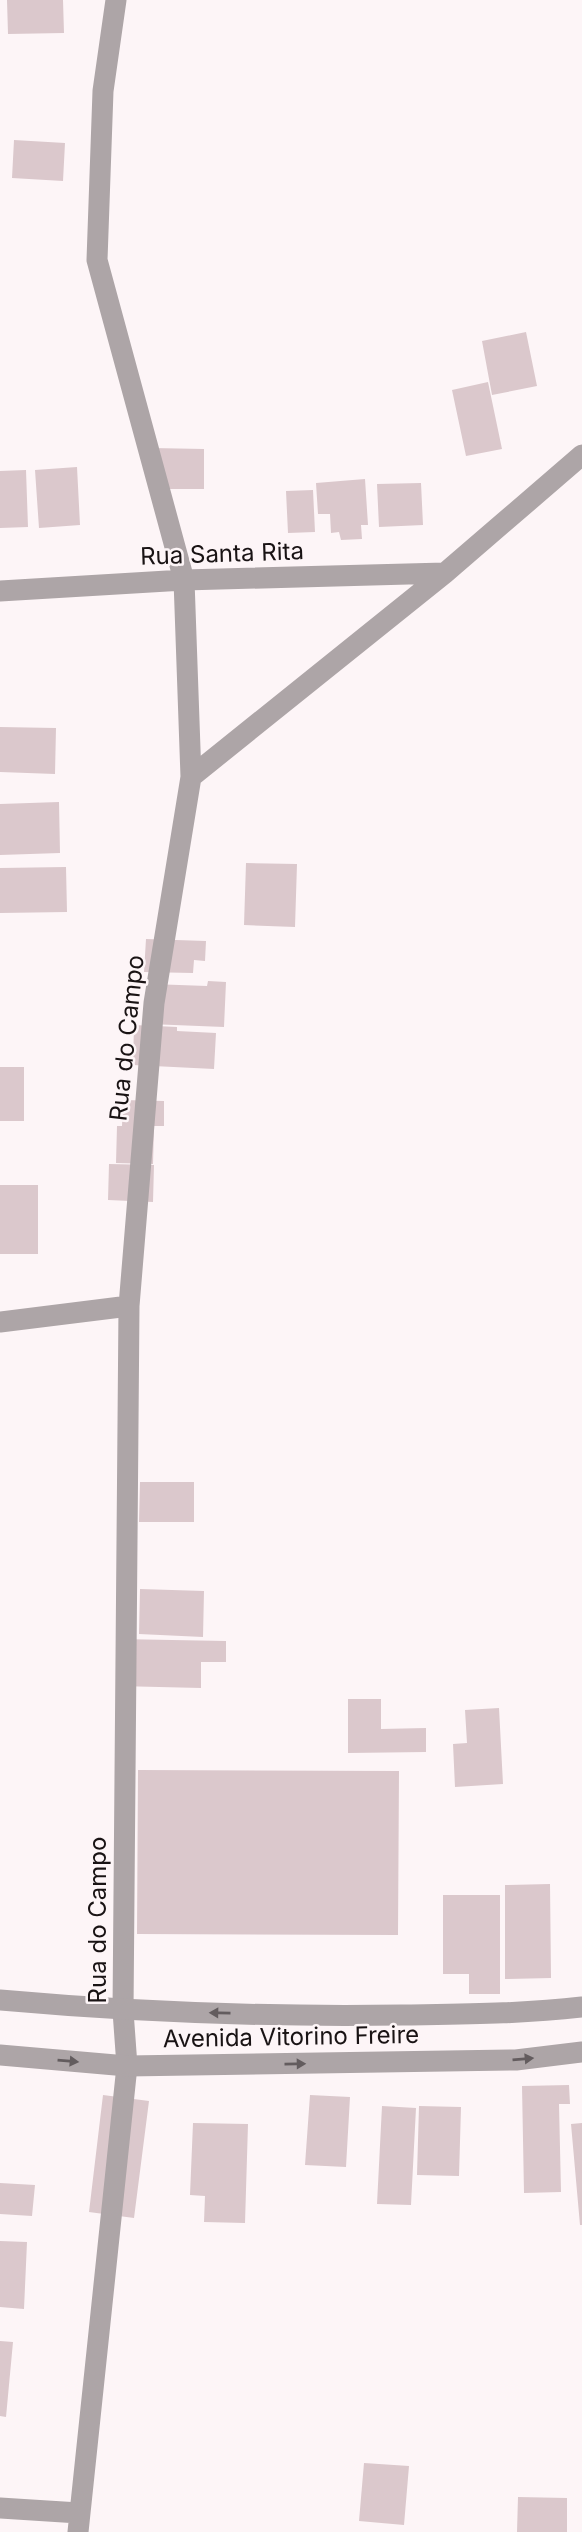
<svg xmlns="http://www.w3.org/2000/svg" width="582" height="2532" viewBox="0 0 582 2532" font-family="Inter,sans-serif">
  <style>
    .building { fill: #dbc8cc }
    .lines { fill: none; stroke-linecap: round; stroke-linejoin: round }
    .minor { stroke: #ada5a7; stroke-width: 21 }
    .tertiary { stroke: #ada5a7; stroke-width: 21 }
    .oneway { fill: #635c5e }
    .labels { text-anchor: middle; stroke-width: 5; stroke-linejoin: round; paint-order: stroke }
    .street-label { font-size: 24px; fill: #191314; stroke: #fdf5f7 }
  </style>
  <rect width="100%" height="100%" fill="#fdf5f7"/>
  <path class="building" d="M7,0h56l1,33 -56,1z
    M14,140l51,3 -2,38 -51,-3z
    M526,332l11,54 -45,9 -10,-54z
    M488,382l14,67 -36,7 -14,-66z
    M152,448l52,1v40h-53z
    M77,467l3,58 -41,3 -4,-58z
    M26,470l2,57 -28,1v-57z
    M365,479l3,46h-7l1,14 -21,1 -2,-8 -8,1 -1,-19h-12l-2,-31z
    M421,483l2,42 -44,2 -2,-43z
    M313,490l2,42 -27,1 -2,-42z
    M0,727l56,1 -1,46 -55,-2z
    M59,802l1,51 -60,2v-51z
    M246,863l51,1 -2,63 -51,-2z
    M66,867l1,45 -67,1v-45z
    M146,939l60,2 -1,20 -11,-1 -1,13 -49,-1z
    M208,981l18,1 -2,45 -75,-3 2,-40 56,2z
    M134,1025l43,2v4l39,2 -2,36 -81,-4z
    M0,1067h24v54h-24z
    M123,1100l41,1v25h-10l-1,38 -37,-1 1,-37h5z
    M109,1164l45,1 -1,37 -45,-2z
    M0,1185h38v69h-38z
    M140,1482h54v40h-55z
    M140,1589l64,2 -1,46 -64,-3z
    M118,1639l108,2v21h-25v26l-84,-2z
    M348,1699h33v30l45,-1v24l-78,1z
    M499,1708l4,76 -48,3 -2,-43 14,-1 -2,-33z
    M138,1770l261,1 -1,164 -261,-1z
    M550,1884l1,94 -46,1v-94z
    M443,1895h57v99h-31v-20h-26z
    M569,2085l1,19h-11l2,88 -37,1 -2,-107z
    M103,2095l46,6 -15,117 -45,-6z
    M310,2095l40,2 -4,70 -41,-2z
    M382,2106l34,2 -5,97 -34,-1z
    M419,2106l42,1 -2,69 -42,-1z
    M193,2123l55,1 -3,99 -41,-1 1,-26 -15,-1z
    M582,2123v102h-2l-9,-101z
    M0,2183l35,2 -3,31 -32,-2z
    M0,2241l27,1 -3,67 -24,-2z
    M0,2341l13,1 -7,75 -6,-1z
    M364,2463l45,3 -5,59 -45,-4z
    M518,2497l49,1v34h-50z"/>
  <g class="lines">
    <path class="minor" d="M0,591l184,-11 261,-7
      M191,777l254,-204 137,-118
      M0,1322l129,-16
      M0,2508l79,5
      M78,2532l49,-466 -4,-55 6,-705 25,-303 37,-226 -7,-197 -87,-320 6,-169 13,-91"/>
    <path class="tertiary" d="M0,2000c134,12 268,17 402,15 60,-1 120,-1 180,-8
      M0,2055l127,11 389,-6 66,-8"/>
  </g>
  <defs><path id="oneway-solid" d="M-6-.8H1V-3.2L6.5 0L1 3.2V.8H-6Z" transform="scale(1.75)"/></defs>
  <g class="oneway">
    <use href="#oneway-solid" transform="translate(220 2013) rotate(-179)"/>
    <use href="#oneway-solid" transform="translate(523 2059) rotate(-5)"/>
    <use href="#oneway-solid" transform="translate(68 2061) rotate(5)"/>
    <use href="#oneway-solid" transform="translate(295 2064) rotate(-1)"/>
  </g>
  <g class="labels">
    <g class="street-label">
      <text transform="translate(222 554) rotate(-2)" y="8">Rua Santa Rita</text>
      <text transform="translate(127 1038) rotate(-84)" y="8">Rua do Campo</text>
      <text transform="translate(98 1920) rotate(-90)" y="8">Rua do Campo</text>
      <text transform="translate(291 2037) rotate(-1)" y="8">Avenida Vitorino Freire</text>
    </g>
  </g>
</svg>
